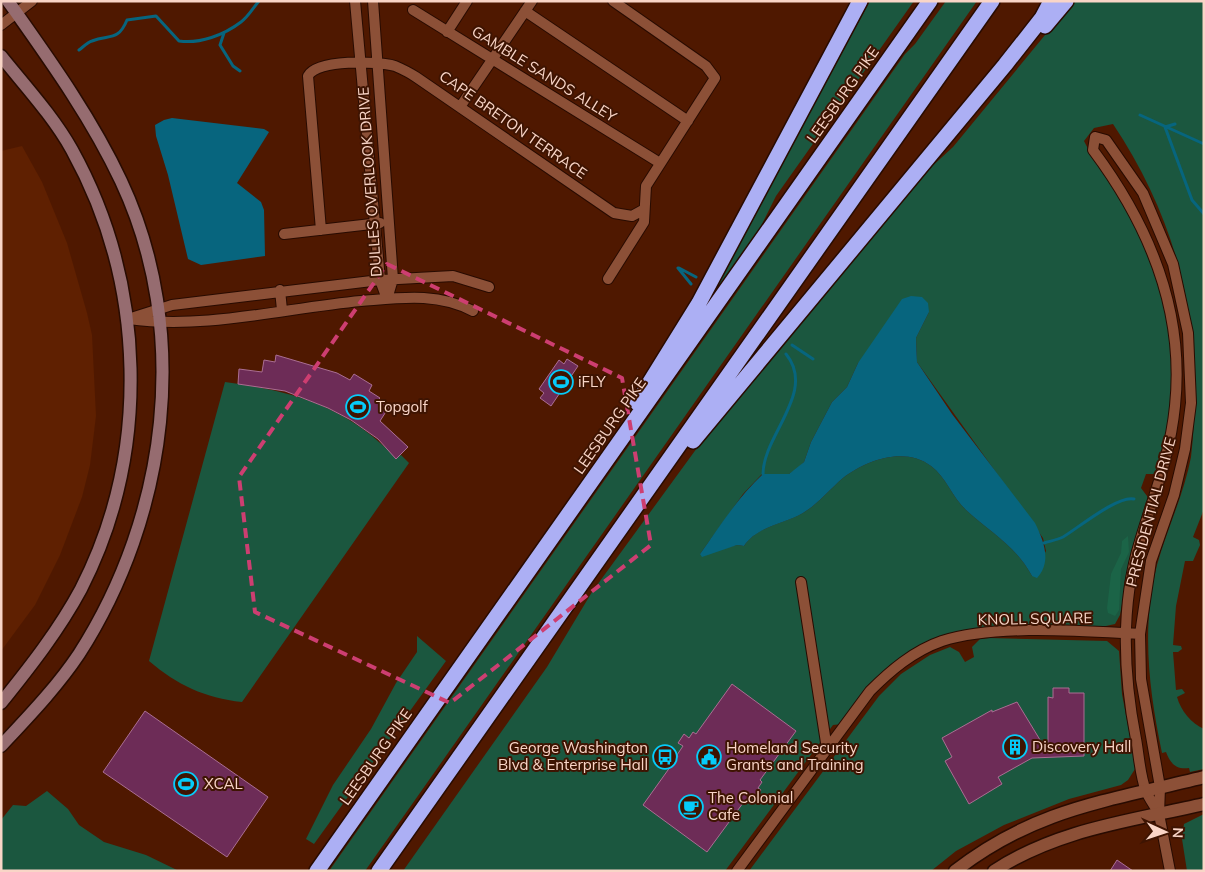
<svg xmlns="http://www.w3.org/2000/svg" width="1205" height="872" viewBox="0 0 1205 872" font-family="Mulish,sans-serif">
  <style>
    .built { fill: #5f2001 }
    .green { fill: #1b573f; fill-rule: evenodd }
    .forest { fill: #1b6447 }
    .water { fill: #07657e }
    .lines { fill: none; stroke-linecap: round; stroke-linejoin: round }
    .stream { stroke: #07657e; stroke-width: 3 }
    .building { fill: #6d2c57; stroke: #aa6e93 }
    .minor-casing { stroke: #280b01; stroke-width: 12 }
    .tertiary-casing { stroke: #280b01; stroke-width: 15 }
    .secondary-casing { stroke: #280b01; stroke-width: 15 }
    .motorway-casing { stroke: #280b01; stroke-width: 18 }
    .minor { stroke: #8c5037; stroke-width: 10 }
    .tertiary { stroke: #8c5037; stroke-width: 12 }
    .secondary { stroke: #966c70; stroke-width: 12 }
    .motorway { stroke: #acaff4; stroke-width: 15 }
    .marked { fill: none; stroke: #cd3e71; stroke-width: 4; stroke-dasharray: 10 6; stroke-linejoin: round }
    .labels { text-anchor: middle; stroke-width: 4; stroke-linejoin: round; paint-order: stroke }
    .street-label { font-size: 15px; fill: #f9d5c7; stroke: #3e1402 }
    .poi-label { font-size: 15px; fill: #f9d5c7; stroke: #3e1402; text-anchor: start }
  </style>
  <rect width="100%" height="100%" fill="#4f1800"/>
  <path class="built" d="M22,146l20,36 25,61 20,70 5,22 4,81 -6,49 -8,32 -22,58 -25,50 -34,46v-500z"/>
  <path class="green" d="M870,1h44l-138,195 -17,34 -60,87z
    M946,1h31l-612,870h-36l576,-817 10,-10z
    M1073,1h131v508l-11,28 6,3 1,5 -7,16h-8l-9,45 -3,39 8,1 1,3 -4,3h-5l3,38 6,-1 3,4 -8,4c4,14 14,26 27,32v40l-14,3 -1,-4c-13,2 -19,-5 -23,-16l-4,1c-13,-63 -21,-124 -5,-188 10,-36 27,-71 34,-108 14,-123 -10,-231 -78,-333l-19,4 -10,13c12,26 33,45 45,71 44,86 55,169 27,262h-10l-5,14 9,12 -19,56 -11,59 -5,9 -9,2h-113l-43,8 -22,9 -86,81 -9,1 -108,146h-322l144,-204 45,-75 140,-192 184,-219 37,-34zM929,312l-13,26 1,24 126,176 3,13 -14,25c-17,-31 -41,-43 -66,-66 -14,-13 -20,-33 -35,-44 -26,-20 -65,-6 -88,12 -13,11 -25,26 -40,35 -19,11 -46,13 -59,33l-7,-1 -37,9 43,-60 19,-20h27l8,-5 7,-7 7,-20 21,-40 15,-15 11,-24z
    M225,382c69,9 121,24 171,76l5,-3 8,8 -167,239c-37,-4 -65,-17 -93,-41z
    M417,636l29,25 -132,183 -8,-5 27,-54 38,-56 25,-46 21,-31z
    M989,638l118,3 12,10 3,43 12,64 1,11 -7,11 -7,5 -52,14 -65,26 -48,26 -25,20h-182l130,-175 22,-22 29,-19 20,-8 9,5 6,10 9,-5 -2,-10 8,-8z
    M47,791l21,18 11,16 25,17 42,13 33,16h-178v-51l12,-15 13,1z
    M1204,814v57h-17l-5,-32 2,-15z"/>
  <path class="forest" d="M1128,536l1,16 -8,17 -2,41 -4,6 -7,-3 -1,-5 4,-34 10,-21 1,-12z"/>
  <path class="water" d="M172,118l92,11 5,3 -32,51 24,19 3,8 1,46 -64,9 -13,-6 -20,-84 -12,-39 -1,-11 9,-5z
    M911,296l11,1 6,6 1,9 -13,26 1,24 35,52 83,109c9,18 17,39 2,55l-5,-2c-17,-31 -41,-43 -66,-66 -14,-13 -20,-33 -35,-44 -26,-20 -65,-6 -88,12 -13,11 -25,26 -40,35 -18,11 -46,13 -59,33l-7,-1 -35,12 -2,-3c20,-28 38,-57 63,-80h26l15,-12 7,-20 21,-40 15,-15 11,-24 44,-64z"/>
  <g class="lines">
    <path class="stream" d="M224,33l-4,12 13,21 7,5
      M79,50c4,-3 9,-8 13,-9 17,-7 26,1 35,-21l29,-4 23,25c21,3 45,-6 62,-19 7,-5 12,-14 18,-21
      M1140,115l64,29
      M1175,124l-10,3 27,73 12,14
      M678,268l13,16
      M679,268l17,9
      M792,345l21,14
      M763,474c0,-39 54,-82 23,-120
      M1044,543c6,-2 13,-3 19,-6 15,-9 55,-42 71,-38"/>
  </g>
  <path class="building" d="M276,355l61,18 13,7 4,-6 18,11 -3,6 11,7 -2,2 11,7 -9,14 28,26 -12,12 -18,-20 -27,-19 -23,-12 -43,-17 -47,-7 1,-15 23,3 2,-12 11,2z
    M567,359l11,7 -27,40 -11,-8 4,-5 -5,-4 20,-29 5,4z
    M732,684l64,47 -36,49 2,2 -4,6 3,2 -7,9 -3,-2 -6,8 -2,-2 -36,49 -64,-47 35,-49 -1,-1 6,-9 -5,-3 6,-9 5,4 4,-6 3,2z
    M1053,688h16v5h15v63l-52,2 -34,19 4,7 -33,20 -24,-43 7,-4 -10,-19 50,-28v2l25,-10 31,51v-56l5,1z
    M145,711l123,86 -41,60 -124,-85z
    M1117,860l16,11h-23z"/>
  <g class="lines">
    <g class="minor-casing">
      <path id="minor" d="M355,1l25,279 7,19
        M373,1l20,278 -6,20
        M413,10l247,153
        M525,11l163,110
        M1,25l31,-24
        M447,32l20,-31
        M460,107l72,-106
        M321,230l-13,-154c9,-17 69,-15 87,-10 7,3 15,7 21,11l198,136 18,3 11,-6
        M284,234l96,-11
        M608,279l36,-57 2,-36 69,-108 -9,-12 -93,-65
        M280,290l2,20
        M128,319l44,-14 208,-25 73,-4 36,11
        M129,319c75,11 156,-11 232,-18 38,-3 76,-9 112,10
        M801,582l26,167
        M1159,814c-4,-8 -10,-15 -13,-23 -6,-15 -7,-36 -10,-52 -13,-66 -16,-133 4,-198 14,-47 30,-85 35,-135 10,-95 -26,-181 -82,-256l2,-13 11,3 37,53 30,71 15,69 3,70 -6,46 -11,46 -23,66 -11,73 1,45 19,108 -1,27 11,57
        M737,871l133,-180c20,-20 43,-40 72,-50 54,-17 140,-10 198,-7"/>
    </g>
    <g class="tertiary-casing">
      <path id="tertiary" d="M955,871c81,-63 154,-70 249,-94
        M994,871c64,-42 137,-50 210,-67"/>
    </g>
    <g class="secondary-casing">
      <path id="secondary" d="M1,56c24,30 52,60 71,94 74,134 79,302 9,439 -22,41 -51,78 -80,114
        M1,746c27,-29 56,-59 78,-92 89,-139 113,-322 42,-473 -30,-64 -72,-122 -113,-180"/>
    </g>
    <g class="motorway-casing">
      <path id="motorway" d="M1045,26l21,-25
        M637,403l62,-100 161,-302
        M693,441l312,-376 37,-47 9,-17
        M317,871l613,-870
        M379,871l613,-870"/>
    </g>
    <use href="#minor" class="minor"/>
    <use href="#tertiary" class="tertiary"/>
    <use href="#secondary" class="secondary"/>
    <use href="#motorway" class="motorway"/>
  </g>
  <path class="marked" d="M387,264l235,114 29,167 -201,158 -195,-91 -16,-135z"/>
  <defs>
    <g id="stadium-ring" transform="scale(1.25)"><circle r="9.5" fill="#3e1402" stroke="#06cbf9" stroke-width="1.5"/><path d="M0-5a6.5 5 0 1 0 0 10a6.5 5 0 1 0 0-10ZM-3.5-1.8h7v3.6h-7Z" fill="#06cbf9"/></g>
    <g id="building-ring" transform="scale(1.25)"><circle r="9.5" fill="#3e1402" stroke="#06cbf9" stroke-width="1.5"/><path d="M-4-6H4V6H1V3H-1V6H-4ZM-2.5-4.3h1.7v1.8h-1.7ZM.8-4.3h1.7v1.8H.8ZM-2.5-1h1.7V.8h-1.7ZM.8-1h1.7V.8H.8Z" fill="#06cbf9"/></g>
    <g id="bus-ring" transform="scale(1.25)"><circle r="9.5" fill="#3e1402" stroke="#06cbf9" stroke-width="1.5"/><path d="M-5-6H5V4H4V6H2V4H-2V6H-4V4H-5ZM-3.5-4V0h7V-4ZM-3.5 1.2v1.5H-2V1.2ZM2 1.2v1.5H3.5V1.2Z" fill="#06cbf9"/></g>
    <g id="civic-ring" transform="scale(1.25)"><circle r="9.5" fill="#3e1402" stroke="#06cbf9" stroke-width="1.5"/><path d="M-.6-6.5H3V-4.5H.6V-3L4-1V1h2V6H-6V1h2V-1L-.6-3ZM-1.2 2.5V6h2.4V2.5Z" fill="#06cbf9"/></g>
    <g id="cafe-ring" transform="scale(1.25)"><circle r="9.5" fill="#3e1402" stroke="#06cbf9" stroke-width="1.5"/><path d="M-5.5-4.5H6V0H3Q3 3.5 0 3.5H-2.5Q-5.5 3.5-5.5 0ZM3-3.2v2h1.7v-2ZM-6 4.5H4V6H-6Z" fill="#06cbf9"/></g>
  </defs>
  <g fill-rule="evenodd">
    <use href="#stadium-ring" x="561" y="382"/>
    <use href="#stadium-ring" x="358" y="407"/>
    <use href="#building-ring" x="1015" y="747"/>
    <use href="#bus-ring" x="665" y="757"/>
    <use href="#civic-ring" x="709" y="757"/>
    <use href="#stadium-ring" x="186" y="784"/>
    <use href="#cafe-ring" x="691" y="807"/>
  </g>
  <g class="labels">
    <g class="street-label">
      <text transform="translate(544 74) rotate(32)" y="5">GAMBLE SANDS ALLEY</text>
      <text transform="translate(843 95) rotate(-55)" y="5">LEESBURG PIKE</text>
      <text transform="translate(513 125) rotate(35)" y="5">CAPE BRETON TERRACE</text>
      <text transform="translate(370 182) rotate(-94)" y="5">DULLES OVERLOOK DRIVE</text>
      <text transform="translate(610 426) rotate(-55)" y="5">LEESBURG PIKE</text>
      <text transform="translate(1151 512) rotate(-75)" y="5">PRESIDENTIAL DRIVE</text>
      <text transform="translate(1035 619) rotate(-1)" y="5">KNOLL SQUARE</text>
      <text transform="translate(376 757) rotate(-55)" y="5">LEESBURG PIKE</text>
    </g>
    <g class="poi-label">
      <text x="578" y="387">iFLY</text>
      <text x="376" y="412">Topgolf</text>
      <text x="1032" y="752">Discovery Hall</text>
      <text x="648" y="753" text-anchor="end">George Washington<tspan x="648" dy="17">Blvd &amp; Enterprise Hall</tspan></text>
      <text x="726" y="753">Homeland Security<tspan x="726" dy="17">Grants and Training</tspan></text>
      <text x="204" y="789">XCAL</text>
      <text x="708" y="803">The Colonial<tspan x="708" dy="17">Cafe</tspan></text>
    </g>
  </g>
  <rect width="1205" height="872" fill="none" stroke="#f9d5c7" stroke-width="5"/>
  <g transform="translate(1165 832) rotate(93)" stroke="#3e1402" stroke-width="4" paint-order="stroke">
  <path d="M0-4L9 19L0 12L-9 19Z" fill="#f9d5c7"/>
  <text y="-8" font-size="14" font-weight="bold" text-anchor="middle" fill="#f9d5c7">N</text>
  </g>
</svg>
